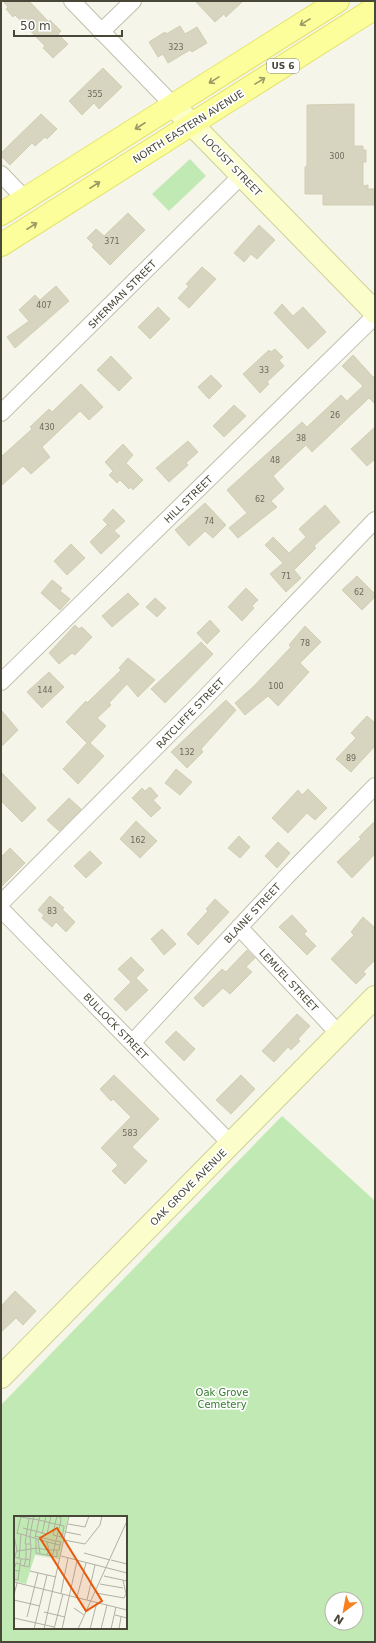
<svg xmlns="http://www.w3.org/2000/svg" width="376" height="1643" viewBox="0 0 376 1643" font-family="'DejaVu Sans',sans-serif">
  <style>
    .green { fill: #c1e9b4; fill-rule: evenodd }
    .building { fill: #d7d4c0; stroke: #d2cfb3 }
    .lines { fill: none; stroke-linecap: round; stroke-linejoin: round }
    .street-casing { stroke: #c1c0ad; stroke-width: 18 }
    .secondary-casing { stroke: #cfd198; stroke-width: 24 }
    .primary-casing { stroke: #e4e369; stroke-width: 24 }
    .street { stroke: #fff; stroke-width: 16 }
    .secondary { stroke: #fbfecb; stroke-width: 22 }
    .primary { stroke: #fcfe9b; stroke-width: 22 }
    .oneway { stroke: #9a9a65 }
    .labels { text-anchor: middle; stroke-width: 3.5; stroke-linejoin: round; paint-order: stroke }
    .number-label { font-size: 8px; fill: #6c6b5a }
    .shield { fill: #fff; stroke: #807f74; stroke-width: 1 }
    .shield-label { font-size: 9px; font-weight: bold; fill: #494838 }
    .street-label { font-size: 10px; fill: #494838; stroke: #fff }
    .park-label { font-size: 10px; fill: #317c2b; stroke: #fff }
    .inset-road { fill: none; stroke: #b0b0a3; stroke-width: 1 }
    .view { fill: #e8590c; fill-opacity: 0.15; stroke: #e8590c; stroke-width: 2 }
    .inset-edge { fill: none; stroke: #494838; stroke-width: 2 }
  </style>
  <rect width="100%" height="100%" fill="#f5f5ea"/>
  <path class="green" d="M190,159l16,17 -37,35 -17,-17z
    M282,1116l93,85v441h-374v-237zM15,1517h111v111h-111zM332,1599h24v24h-24z"/>
  <path class="building" d="M3,1h26l20,21 1,-2 11,11 -3,3 10,10 -15,14 -10,-10 2,-2 -30,-31 -2,2 -7,-8 2,-2z
    M195,1h48l-17,16 -2,-3 -9,8z
    M180,26l5,8 12,-7 10,16 -15,9 -2,-2 -22,13 -5,-9 -5,3 -9,-15 16,-10 1,2z
    M103,68l19,19 -23,22 -5,-6 -12,12 -13,-14z
    M354,104v42h9v4h3v12h-3v24l5,-1v4h7v16h-52v-11h-18v-27l2,-1v-61z
    M41,114l16,15 -10,10 -2,-2 -10,9 -3,-3 -22,22 -9,-9v-3z
    M128,213l17,17 -35,35 -18,-18 2,-2 -7,-7 9,-9 8,7z
    M259,225l16,15 -18,19 -6,-5 -7,8 -10,-9z
    M202,267l14,12 -27,29 -11,-10 11,-12 -3,-2z
    M56,286l13,15 -54,47 -8,-11 22,-16 -10,-11 16,-15 5,5z
    M282,304l11,12 10,-9 23,25 -18,17 -34,-36z
    M158,307l12,12 -20,20 -12,-12z
    M275,349l8,8 -4,3 5,6 -17,16 2,2 -9,9 -17,-19 26,-24 2,2z
    M353,355l20,22 2,-1v28l-6,-6 -57,54 -6,-7 -33,31 11,13 -13,12 6,6 -39,31 -9,-10 18,-15 -20,-23 75,-68 5,5 34,-32 6,6 16,-15 -21,-20z
    M111,356l21,22 -13,13 -22,-21z
    M211,375l11,11 -13,13 -11,-12z
    M81,384l22,23 -14,13 -9,-9 -38,36 8,10 -19,17 -8,-8 -22,20v-29l31,-28 -2,-2 19,-18 3,3z
    M234,405l12,11 -22,21 -11,-11z
    M375,427v32l-8,7 -16,-17z
    M188,441l10,11 -12,11 2,2 -19,17 -13,-14z
    M123,444l10,11 -7,8 17,17 -10,10 -2,-3 -2,2 -9,-9 -3,3 -8,-8 4,-4 -8,-9z
    M205,503l21,22 -13,13 -8,-7 -16,15 -14,-16z
    M325,505l15,17 -26,24 2,2 -22,22 7,8 -15,14 -16,-18 13,-11 -18,-18 8,-8 16,16 17,-16 -7,-8z
    M113,509l12,12 -11,10 6,5 -19,18 -11,-12 18,-18 2,3 -7,-7z
    M71,544l14,14 -18,17 -13,-14z
    M357,576l18,18v3l-13,13 -20,-20z
    M52,580l10,8 -2,3 10,8 -10,11 -19,-17z
    M246,588l12,12 -6,6 2,2 -12,13 -14,-14z
    M128,593l11,11 -27,23 -10,-11z
    M155,598l11,10 -9,9 -11,-10z
    M210,620l10,11 -13,13 -10,-11z
    M75,625l4,4 3,-2 10,10 -17,18 -3,-2 -13,11 -10,-11z
    M305,626l16,16 -21,21 9,9 -31,34 -10,-10 -23,19 -10,-12 18,-16 38,-40 -2,-2z
    M201,642l12,12 -48,49 -14,-14z
    M128,658l27,22 -17,17 -11,-13 -18,19 2,2 -14,13 9,8 -16,17 14,13 -26,28 -15,-15 24,-26 -21,-21 20,-21 1,2 34,-33 -2,-2z
    M49,672l15,15 -22,21 -15,-16z
    M226,700l10,10 -35,39 2,3 -16,16 -16,-16z
    M1,710l17,20 -17,17z
    M367,716l8,7v23l-24,26 -15,-13 20,-21 -5,-5z
    M176,769l16,13 -12,13 -15,-12z
    M1,772l35,36 -14,14 -21,-21z
    M150,787l8,9 -5,4 8,8 -10,9 -19,-19 10,-10 3,3z
    M308,789l19,19 -12,12 -8,-7 -19,20 -16,-15 26,-28 4,5z
    M69,798l12,11 -22,22 -12,-11z
    M136,821l21,20 -17,17 -20,-19z
    M375,821v33l-23,24 -15,-16 24,-23 -2,-2z
    M239,836l11,11 -10,11 -12,-10z
    M278,842l12,11 -13,15 -12,-12z
    M10,848l15,15 -24,24v-30z
    M90,851l12,12 -16,15 -12,-12z
    M50,896l14,12 -2,1 13,13 -9,10 -10,-10 -4,5 -10,-9 2,-3 -6,-5z
    M215,899l14,13 -31,33 -11,-11 21,-23 -2,-2z
    M292,915l15,16 -3,3 12,12 -9,9 -28,-28z
    M363,917l12,11v32l-12,12 3,2 -10,10 -25,-25 23,-24 -3,-3z
    M162,929l14,15 -12,11 -13,-16z
    M247,950l8,8 -9,9 6,5 -22,22 -7,-6 -20,19 -9,-9 28,-29 4,3z
    M131,957l13,13 -8,8 12,12 -22,21 -12,-12 17,-17 -13,-13z
    M297,1014l13,12 -12,13 2,2 -9,9 -3,-3 -14,15 -12,-11z
    M176,1031l19,18 -11,12 -19,-19z
    M114,1075l45,44 -27,28 15,14 -22,23 -13,-13 6,-6 -17,-17 30,-31 -18,-18 -2,2 -11,-12z
    M241,1075l14,14 -24,25 -15,-14z
    M15,1291l21,20 -13,14 -7,-7 -15,14v-26z"/>
  <g class="lines">
    <g class="street-casing">
      <path id="street" d="M72,1l101,104
        M101,32l32,-31
        M1,174l24,25
        M1,413l241,-238
        M1,682l374,-366
        M1,903l198,-199 176,-184
        M1,909l230,235
        M239,927l100,107
        M132,1043l154,-166 89,-91"/>
    </g>
    <g class="secondary-casing">
      <path id="secondary" d="M173,105l202,207
        M1,1377l374,-380"/>
    </g>
    <g class="primary-casing">
      <path id="primary" d="M1,214l337,-213
        M1,245l374,-237"/>
    </g>
    <use href="#street" class="street"/>
    <use href="#secondary" class="secondary"/>
    <use href="#primary" class="primary"/>
  </g>
  <defs><path id="oneway-shaft" d="M-6 0H5M1.5-3L5.5 0L1.5 3" fill="none" stroke-width="1.6" stroke-linecap="round" stroke-linejoin="round"/></defs>
  <g class="oneway">
    <use href="#oneway-shaft" transform="translate(305 22) rotate(148)"/>
    <use href="#oneway-shaft" transform="translate(214 80) rotate(148)"/>
    <use href="#oneway-shaft" transform="translate(260 81) rotate(-32)"/>
    <use href="#oneway-shaft" transform="translate(140 126) rotate(147)"/>
    <use href="#oneway-shaft" transform="translate(95 185) rotate(-33)"/>
    <use href="#oneway-shaft" transform="translate(32 226) rotate(-33)"/>
  </g>
  <g class="labels">
    <g class="number-label">
      <text x="176" y="50">323</text>
      <text x="95" y="97">355</text>
      <text x="337" y="159">300</text>
      <text x="112" y="244">371</text>
      <text x="44" y="308">407</text>
      <text x="264" y="373">33</text>
      <text x="335" y="418">26</text>
      <text x="47" y="430">430</text>
      <text x="301" y="441">38</text>
      <text x="275" y="463">48</text>
      <text x="260" y="502">62</text>
      <text x="209" y="524">74</text>
      <text x="286" y="579">71</text>
      <text x="359" y="595">62</text>
      <text x="305" y="646">78</text>
      <text x="276" y="689">100</text>
      <text x="45" y="693">144</text>
      <text x="187" y="755">132</text>
      <text x="351" y="761">89</text>
      <text x="138" y="843">162</text>
      <text x="52" y="914">83</text>
      <text x="130" y="1136">583</text>
    </g>
    <rect class="shield" x="267" y="59" width="32" height="14" rx="3"/>
    <g class="shield-label">
      <text x="283" y="69">US 6</text>
    </g>
    <g class="street-label">
      <text transform="translate(188 126) rotate(-32)" y="4">NORTH EASTERN AVENUE</text>
      <text transform="translate(232 165) rotate(46)" y="4">LOCUST STREET</text>
      <text transform="translate(122 294) rotate(-45)" y="4">SHERMAN STREET</text>
      <text transform="translate(188 499) rotate(-44)" y="4">HILL STREET</text>
      <text transform="translate(190 713) rotate(-46)" y="4">RATCLIFFE STREET</text>
      <text transform="translate(252 913) rotate(-47)" y="4">BLAINE STREET</text>
      <text transform="translate(289 980) rotate(47)" y="4">LEMUEL STREET</text>
      <text transform="translate(116 1026) rotate(46)" y="4">BULLOCK STREET</text>
      <text transform="translate(188 1187) rotate(-45)" y="4">OAK GROVE AVENUE</text>
    </g>
    <g class="park-label">
      <text x="222" y="1396">Oak Grove<tspan x="222" dy="12">Cemetery</tspan></text>
    </g>
  </g>
  <g transform="translate(14 1516)">
    <rect width="113" height="113" fill="#f5f5ea"/>
    <path d="M0,0l54,1 -9,42 -24,-4 -9,29 -12,-3z" fill="#c1e9b4"/>
    <path class="inset-road" d="M20,0l-1,3 6,1 1,-4M54,8l17,3 4,-11M9,12l24,6 4,-18M52,16l15,3M3,17l38,11 -1,6h-5l-2,5M3,18l4,-18M28,18l4,-18M0,20l3,14 -3,9M21,22l4,-18 16,4 2,-8 4,2v1l-1,6 -3,11 -4,-1 2,-11 5,1 4,1v1l-2,10 -5,-1 -1,5 -21,-5M24,23l2,15M50,24l21,4 15,-19 2,-9M33,26l2,8 -13,-2v5l16,3M11,28l4,-26M3,35l14,-2 -1,-13 3,-17 -12,-2M43,35v6l-5,-1 2,-6h5l1,-5 1,-3 -5,-1 -1,3 5,1M70,37l26,7M47,40l66,17M1,41l6,2 -1,6 4,1 2,-7h-5M5,42l2,-24M16,44l1,-11 5,-1v-9M97,44l16,4M10,50l5,1 1,-7 -4,-1v-15h4M5,55l-5,-1 2,-7 4,1M16,55l26,6M90,60l23,5M0,63l4,1 2,-15M0,66l113,28M86,68l23,4M47,77l7,-35M82,77l28,5 2,-4 -3,-14M0,79l3,-12M63,81l9,-34M0,84l26,6M73,84l8,-35M60,92l10,7M30,96l21,5M101,99l12,3M13,101l11,-44M0,102l40,9M20,113l13,-54M30,113l25,-113M40,113l9,-35M48,113l15,-68M64,113l49,-108M76,113l7,-27M87,113l6,-24M97,113l5,-22M105,113l2,-12"/>
    <path class="view" d="M43,12l45,73 -16,10 -46,-73z"/>
    <rect width="113" height="113" class="inset-edge"/>
  </g>
  <rect width="376" height="1643" fill="none" stroke="#494838" stroke-width="4"/>
  <g transform="translate(344 1611) rotate(212)"><circle r="19" fill="#ffffff" stroke="#b6b6af"/>
  <path d="M0-3L7 15L0 10L-7 15Z" fill="#f9801e"/>
  <text y="-6" font-size="11" font-weight="bold" text-anchor="middle" fill="#494838">N</text>
  </g>
  <path d="M14 30v6h108v-6" fill="none" stroke="#494838" stroke-width="2"/>
  <text x="20" y="30" font-size="12" fill="#494838" stroke="#ffffff" stroke-width="3" paint-order="stroke">50 m</text>
</svg>
